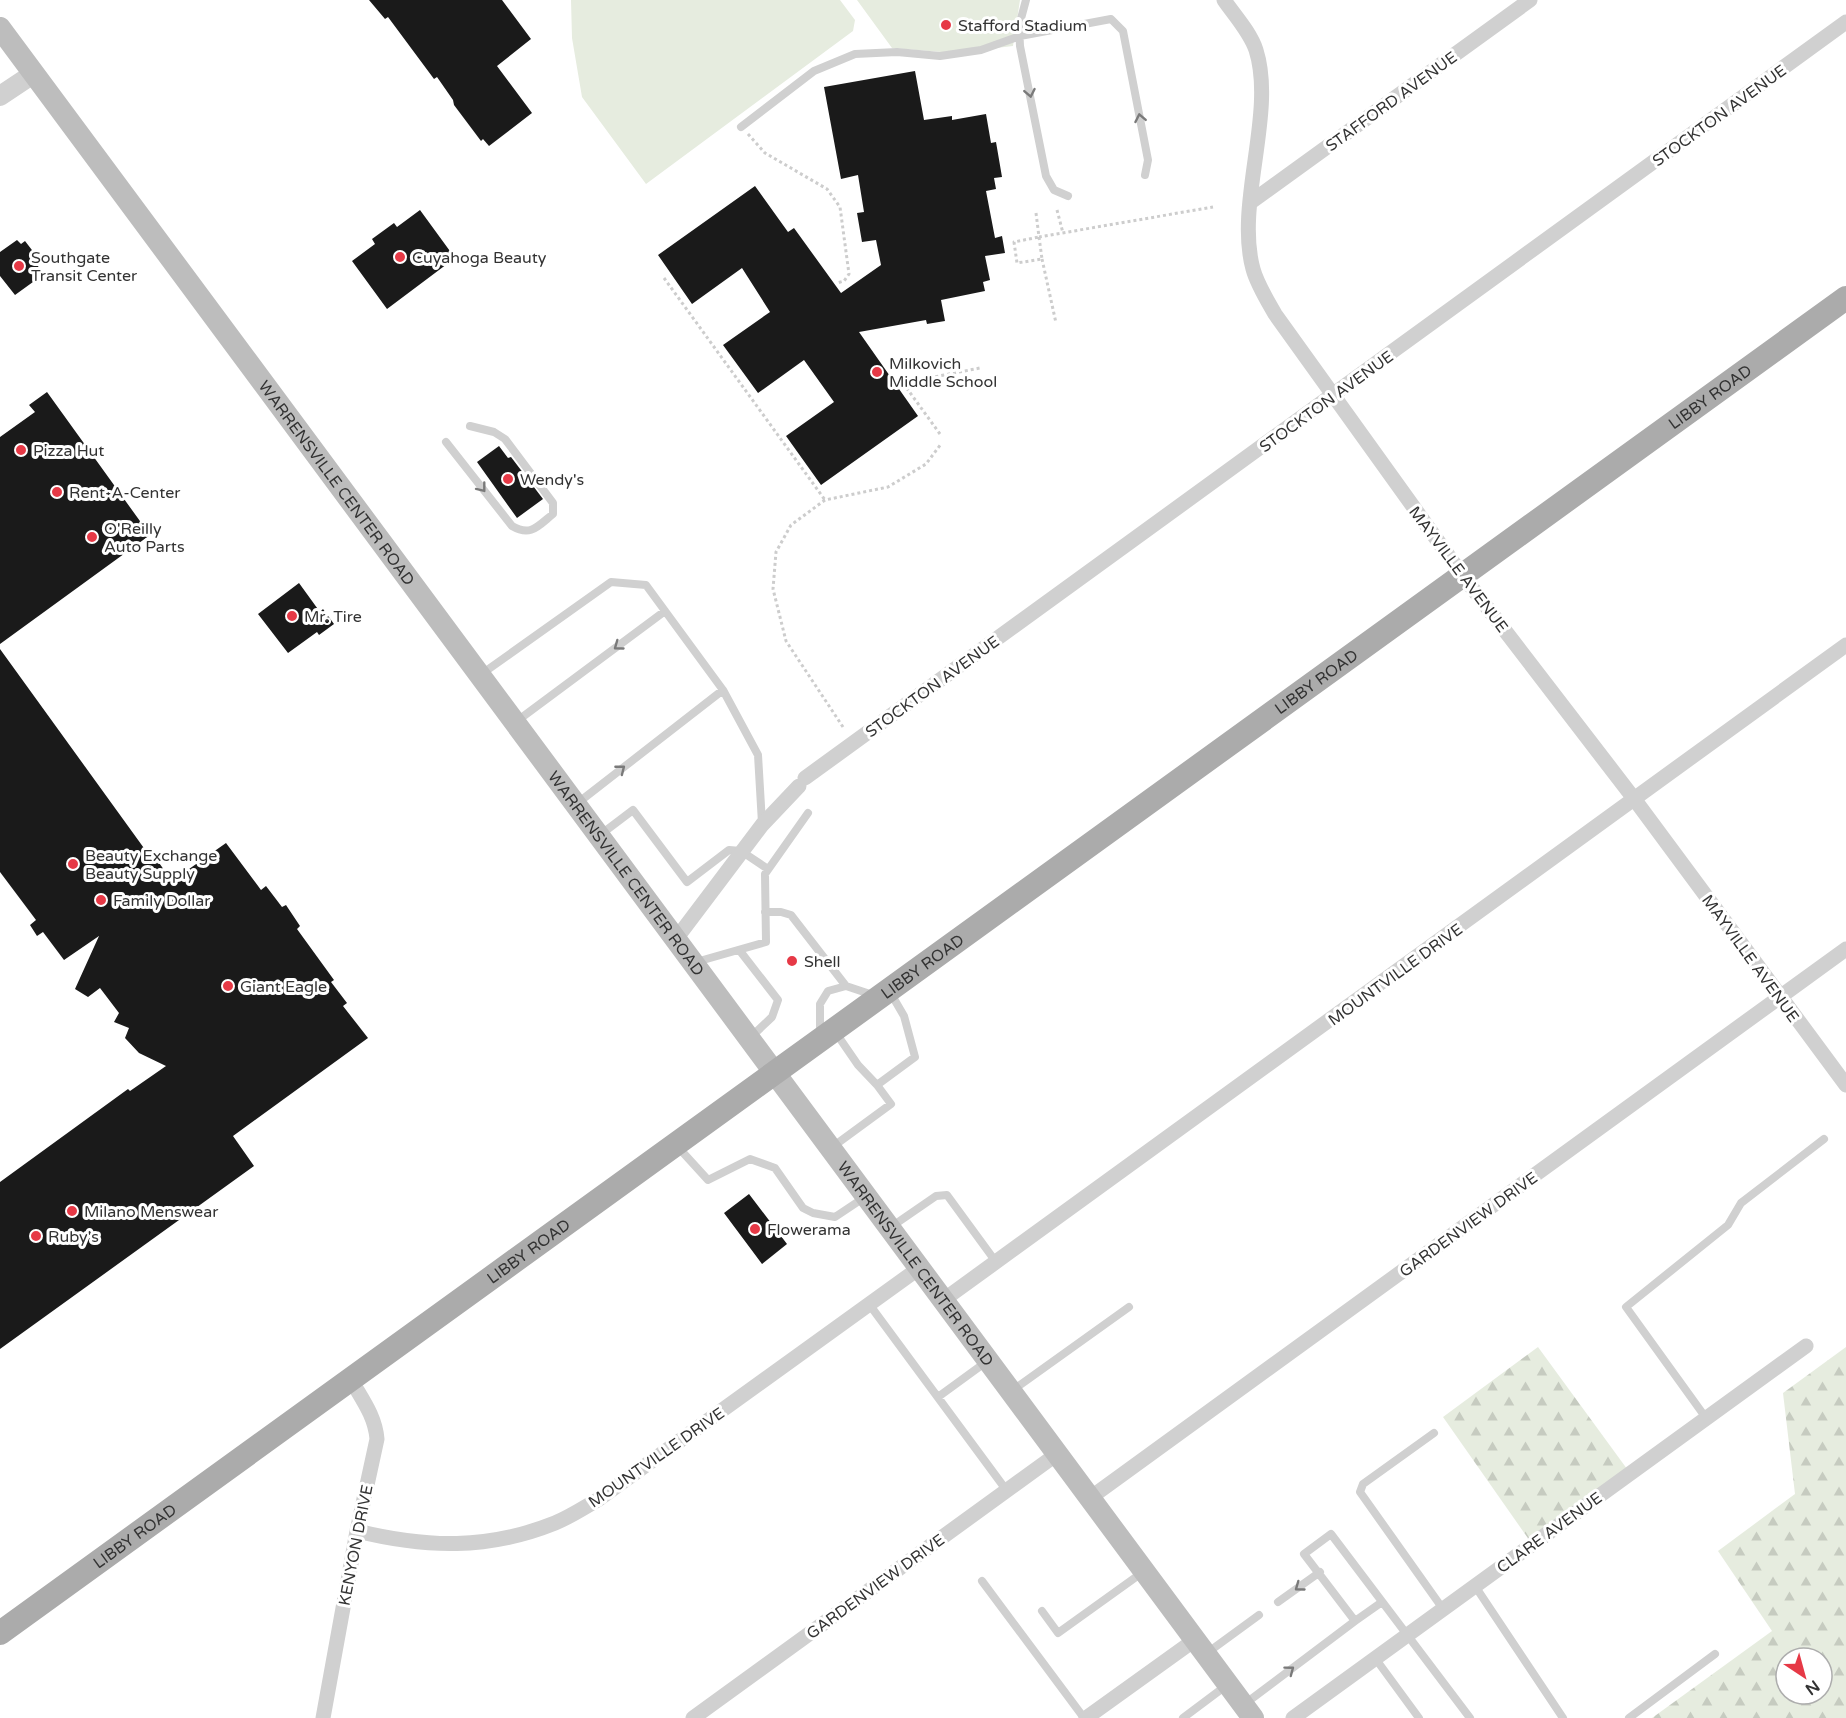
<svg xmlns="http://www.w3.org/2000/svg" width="1846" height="1718" viewBox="0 0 1846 1718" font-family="'Varela Round',sans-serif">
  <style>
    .grass { fill: #e6ecdf }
    .forest { fill: url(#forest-firs); fill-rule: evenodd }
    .building { fill: #1a1a1a }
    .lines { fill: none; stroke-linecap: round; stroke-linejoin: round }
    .path { stroke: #cdcdcd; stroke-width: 3; stroke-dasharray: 3 3; stroke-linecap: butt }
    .service { stroke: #d0d0d0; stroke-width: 8 }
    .minor { stroke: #d0d0d0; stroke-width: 15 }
    .tertiary { stroke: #d0d0d0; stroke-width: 20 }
    .secondary { stroke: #bdbdbd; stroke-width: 22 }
    .primary { stroke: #ababab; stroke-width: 24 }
    .oneway { stroke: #7a7a7a }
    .poi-dot { fill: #e63946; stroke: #fff; stroke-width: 2 }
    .labels { text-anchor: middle; stroke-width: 6; stroke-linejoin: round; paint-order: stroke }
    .poi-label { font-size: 16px; fill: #333; stroke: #fff; text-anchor: start }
    .street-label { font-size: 16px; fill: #333; stroke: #fff }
  </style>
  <defs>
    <pattern id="forest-firs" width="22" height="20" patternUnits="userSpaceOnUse" patternTransform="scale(1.5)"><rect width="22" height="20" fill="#e6ecdf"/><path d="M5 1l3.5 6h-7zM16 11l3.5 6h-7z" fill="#c6cbc0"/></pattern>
  </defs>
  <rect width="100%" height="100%" fill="#fff"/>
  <path class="grass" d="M571,0h269l15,20 -2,11 -207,153 -64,-87 -10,-59z
    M857,0h163l-7,46 -59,7 -62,-5z"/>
  <path class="forest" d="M1538,1347l92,126 -98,71 -89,-127z
    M1846,1347v371h-194l120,-87 -54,-80 77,-57 -12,-101zM1786,1658h36v36h-36z"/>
  <path class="building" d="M369,0h133l29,39 -34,27 35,47 -43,33 -6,-7 -2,2 -27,-36 -1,-5 -16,-23 -3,2 -46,-62 -3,2z
    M915,71l9,49 28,-4v4l34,-6 5,29 5,-1 6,35 -8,1 2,11 -10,2 9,47 7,-2 3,17 -20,3 5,24 -7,2 2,9 -44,9 4,21 -18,3 -1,-4 -67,12 59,84 -97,69 -35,-49 48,-34 -30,-42 -46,33 -35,-48 47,-33 -28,-44 -50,36 -34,-49 97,-69 33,46 6,-4 47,65 40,-28 -5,-25 -14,2 -5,-29 7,-1 -6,-37 -17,4 -17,-92z
    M420,210l35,48 -68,51 -35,-48 23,-17 -3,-5 22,-16 3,4z
    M17,240l4,4 4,-3 10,13 -4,3 13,17 -29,21 -15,-19v-24z
    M47,392l103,143 -150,109v-207l35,-25 -6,-7z
    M499,446l9,12 3,-1 32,42 -26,19 -40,-56z
    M299,583l21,29 3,-3 11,15 -15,11 -2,-3 -29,21 -30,-39z
    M0,649l154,213 3,-2 15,21 54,-38 35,47 5,-4 16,21 4,-2 14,21 -3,3 37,51 -3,2 16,21 -4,3 25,32 -135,98 21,30 -254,183v-167l128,-93 2,2 36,-25 -27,-13 -14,-15 4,-10 -15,-6 5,-9 -19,-25 -12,9 -13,-8 24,-53 -35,24 -21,-28 -6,4 -7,-11 6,-5 -36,-48z
    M749,1194l38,50 -25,20 -38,-51z"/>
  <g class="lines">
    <path class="path" d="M748,134l17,19 62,36 13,18 9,67 -5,7 -7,2
      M1057,210l6,23
      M1036,213l3,24 174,-30
      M1039,237l3,22 -25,4 -3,-21z
      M1042,259l14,64
      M664,278l161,222
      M940,434l-37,-51 77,-15
      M843,727l-57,-86 -13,-52 3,-37 15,-27 34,-25 63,-13 38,-23 15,-20"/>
    <path class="service" d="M1026,0l-7,26 1,20 26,130 8,14 14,6
      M741,127l73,-56 41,-17 42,-2 43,4 41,-6 39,-14 91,-17 12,12 25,129 -3,15
      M446,442l66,84c19,11 26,0 41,-12v-11l-48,-64 -11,-7 -24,-6
      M483,673l128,-91 35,3 77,105 35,65 4,68
      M517,721l148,-110
      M579,802l144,-112
      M600,835l33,-25 54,72 42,-32 12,1 27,18
      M765,912h16l10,3 55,71
      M740,951l38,49 -6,17 -21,20
      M696,962l70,-20 -1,-68 43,-61
      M836,1033l22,32 19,20 38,-28 -11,-41 -14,-24
      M820,1034v-30l8,-13 18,-5 27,9
      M677,1146l31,34 42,-21 25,9 28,40 10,5 22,4 30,-20
      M831,1148l60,-44 -14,-19
      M891,1227l45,-31 11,-1 49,67
      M869,1304l138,187
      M1013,1390l116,-83
      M938,1397l48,-35
      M1706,1418l-80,-111 102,-82 13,-22 83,-64
      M1434,1433l-71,51 -3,8 83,117
      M982,1581l102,137
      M1475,1586l88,132
      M1278,1602l42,-30
      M1042,1611l16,22 85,-61
      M1355,1621l27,-19
      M1207,1653l52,-38
      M1375,1658l44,60
      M1246,1703l109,-82 -51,-67 27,-20 139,184
      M1183,1718l44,-33
      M1629,1718l86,-64"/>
    <path class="minor" d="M1224,0c11,16 26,32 32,50 20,63 -21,154 -3,219 4,15 14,31 22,45l188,262 172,224 211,285
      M1251,202l279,-202
      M805,778l1041,-756
      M676,939l86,-114 37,-39
      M942,1301l904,-656
      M1090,1498l756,-549
      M357,1531c69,17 131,19 198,-8 15,-6 30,-16 44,-24l319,-230
      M323,1718l34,-187 20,-92c-2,-24 -16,-41 -27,-61
      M693,1718l364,-264
      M1086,1718l110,-79
      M1293,1718l513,-372"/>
    <path class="tertiary" d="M0,96l33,-22"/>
    <path class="secondary" id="s1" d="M0,28l1253,1690"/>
    <path class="primary" id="s2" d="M0,1633l1846,-1335"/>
  </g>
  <defs><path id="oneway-chevron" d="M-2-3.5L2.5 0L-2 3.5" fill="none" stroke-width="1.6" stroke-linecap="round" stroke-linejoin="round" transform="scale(1.5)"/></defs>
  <g class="oneway">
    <use href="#oneway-chevron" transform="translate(1030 93) rotate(79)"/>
    <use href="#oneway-chevron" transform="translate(1140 118) rotate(-101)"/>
    <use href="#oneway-chevron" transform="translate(482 488) rotate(52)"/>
    <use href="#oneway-chevron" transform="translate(618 646) rotate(144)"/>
    <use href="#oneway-chevron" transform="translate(621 769) rotate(-38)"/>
    <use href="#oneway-chevron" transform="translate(1299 1587) rotate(144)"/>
    <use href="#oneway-chevron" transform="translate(1290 1670) rotate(-37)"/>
  </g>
  <g class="poi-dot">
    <circle cx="946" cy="25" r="6"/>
    <circle cx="400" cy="257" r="6"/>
    <circle cx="19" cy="266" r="6"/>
    <circle cx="877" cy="372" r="6"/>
    <circle cx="21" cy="450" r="6"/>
    <circle cx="508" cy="479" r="6"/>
    <circle cx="57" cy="492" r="6"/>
    <circle cx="92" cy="537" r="6"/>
    <circle cx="292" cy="616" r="6"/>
    <circle cx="73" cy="864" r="6"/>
    <circle cx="101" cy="900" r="6"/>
    <circle cx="792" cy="961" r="6"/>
    <circle cx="228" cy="986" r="6"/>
    <circle cx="72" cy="1211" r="6"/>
    <circle cx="755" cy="1229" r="6"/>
    <circle cx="36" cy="1236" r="6"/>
  </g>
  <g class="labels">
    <g class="poi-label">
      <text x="958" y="31">Stafford Stadium</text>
      <text x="31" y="263">Southgate<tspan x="31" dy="18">Transit Center</tspan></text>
      <text x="412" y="263">Cuyahoga Beauty</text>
      <text x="889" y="369">Milkovich<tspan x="889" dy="18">Middle School</tspan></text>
      <text x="33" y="456">Pizza Hut</text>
      <text x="520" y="485">Wendy's</text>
      <text x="69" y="498">Rent-A-Center</text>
      <text x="104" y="534">O'Reilly<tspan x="104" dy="18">Auto Parts</tspan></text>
      <text x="304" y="622">Mr. Tire</text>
      <text x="85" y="861">Beauty Exchange<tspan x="85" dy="18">Beauty Supply</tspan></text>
      <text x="113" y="906">Family Dollar</text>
      <text x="804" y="967">Shell</text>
      <text x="240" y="992">Giant Eagle</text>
      <text x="84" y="1217">Milano Menswear</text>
      <text x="767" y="1235">Flowerama</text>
      <text x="48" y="1242">Ruby's</text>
    </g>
    <g class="street-label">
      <text transform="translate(1391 101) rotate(-36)" y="6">STAFFORD AVENUE</text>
      <text transform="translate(1719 115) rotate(-36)" y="6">STOCKTON AVENUE</text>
      <text dy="6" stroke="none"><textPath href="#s2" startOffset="2110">LIBBY ROAD</textPath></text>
      <text transform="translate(1326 401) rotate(-36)" y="6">STOCKTON AVENUE</text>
      <text dy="6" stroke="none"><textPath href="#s1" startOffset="566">WARRENSVILLE CENTER ROAD</textPath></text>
      <text transform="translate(1459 569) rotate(53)" y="6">MAYVILLE AVENUE</text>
      <text dy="6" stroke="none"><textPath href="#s2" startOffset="1624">LIBBY ROAD</textPath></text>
      <text transform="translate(932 686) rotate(-36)" y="6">STOCKTON AVENUE</text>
      <text dy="6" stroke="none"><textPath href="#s1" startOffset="1052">WARRENSVILLE CENTER ROAD</textPath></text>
      <text transform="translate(1751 958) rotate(54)" y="6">MAYVILLE AVENUE</text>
      <text dy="6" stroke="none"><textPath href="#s2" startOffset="1138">LIBBY ROAD</textPath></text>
      <text transform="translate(1395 974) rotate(-36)" y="6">MOUNTVILLE DRIVE</text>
      <text transform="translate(1468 1224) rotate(-36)" y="6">GARDENVIEW DRIVE</text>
      <text dy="6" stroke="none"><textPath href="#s2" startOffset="652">LIBBY ROAD</textPath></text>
      <text dy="6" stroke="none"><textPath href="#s1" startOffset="1538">WARRENSVILLE CENTER ROAD</textPath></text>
      <text transform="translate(656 1457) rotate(-35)" y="6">MOUNTVILLE DRIVE</text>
      <text transform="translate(1549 1532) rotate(-36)" y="6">CLARE AVENUE</text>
      <text dy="6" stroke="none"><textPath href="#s2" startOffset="166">LIBBY ROAD</textPath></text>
      <text transform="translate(355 1545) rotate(-79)" y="6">KENYON DRIVE</text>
      <text transform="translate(875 1586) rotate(-36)" y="6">GARDENVIEW DRIVE</text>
    </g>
  </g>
  <g transform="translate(1804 1676) rotate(144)"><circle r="28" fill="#ffffff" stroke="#adadad" stroke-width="1.5"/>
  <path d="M0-4.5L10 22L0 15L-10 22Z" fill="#e63946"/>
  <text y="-9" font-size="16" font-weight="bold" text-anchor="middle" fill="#333333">N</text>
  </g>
</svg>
